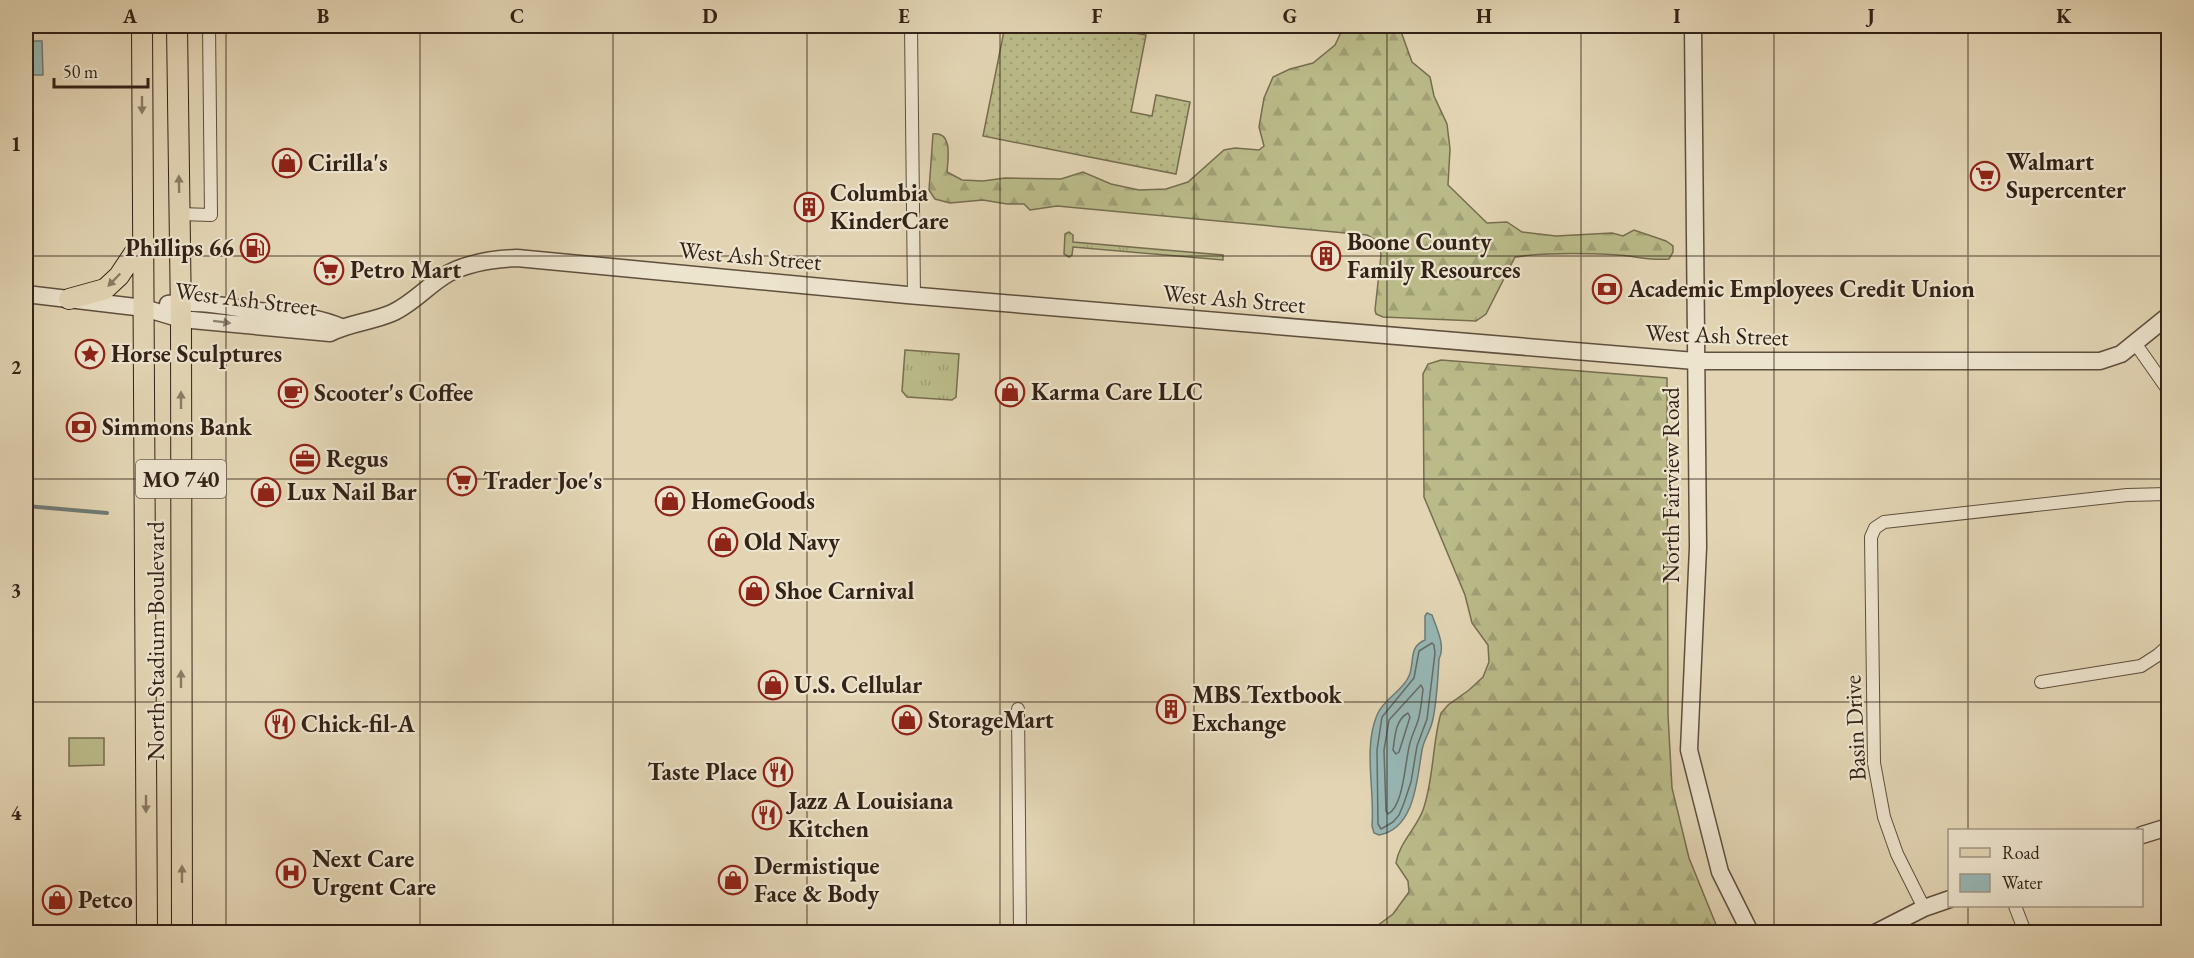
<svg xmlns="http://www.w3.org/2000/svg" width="2194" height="958" viewBox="0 0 2194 958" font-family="'EB Garamond',serif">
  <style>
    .grass { fill: url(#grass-tufts); stroke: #766e50; stroke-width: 1.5 }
    .forest { fill: url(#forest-firs); stroke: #766e50; stroke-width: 1.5 }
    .park { fill: #babb89; stroke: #766e50; stroke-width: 1.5 }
    .garden { fill: url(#garden-dots); stroke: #766e50; stroke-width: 1.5 }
    .water { fill: #97b7b5; stroke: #6f7b76; stroke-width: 1.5 }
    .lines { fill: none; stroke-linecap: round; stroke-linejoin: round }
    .shore { stroke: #656c66; stroke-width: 1.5 }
    .stream { stroke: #6f7b76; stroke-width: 4 }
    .minor-casing { stroke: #5f4f3e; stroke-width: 14 }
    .tertiary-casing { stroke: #5f4f3e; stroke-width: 19 }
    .primary-casing { stroke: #332217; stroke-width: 22 }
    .minor { stroke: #ede4ce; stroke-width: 12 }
    .tertiary { stroke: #ede4ce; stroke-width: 16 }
    .primary { stroke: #e3d5b4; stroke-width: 20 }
    .oneway { fill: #8b7c66 }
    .oneway2 { fill: #908372 }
    .grid { fill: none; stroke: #332217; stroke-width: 1.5; stroke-opacity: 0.55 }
    .labels { text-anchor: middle; stroke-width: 4.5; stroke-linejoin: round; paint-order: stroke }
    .shield { fill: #ede4ce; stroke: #6b5c4e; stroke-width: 1.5 }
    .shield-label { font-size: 22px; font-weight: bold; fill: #332217 }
    .poi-label { font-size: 24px; font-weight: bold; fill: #332217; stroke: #ede4ce; text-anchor: start }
    .street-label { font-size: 24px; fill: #332217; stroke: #ede4ce }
    .neatline { fill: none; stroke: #332217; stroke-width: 2 }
    .grid-label { font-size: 20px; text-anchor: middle; font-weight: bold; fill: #332217 }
  </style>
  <defs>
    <pattern id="grass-tufts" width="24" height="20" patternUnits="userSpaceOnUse" patternTransform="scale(1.5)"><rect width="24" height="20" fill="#babb89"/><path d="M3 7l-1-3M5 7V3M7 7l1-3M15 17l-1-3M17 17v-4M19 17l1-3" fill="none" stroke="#a0a076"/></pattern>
    <pattern id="forest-firs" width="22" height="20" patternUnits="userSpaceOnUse" patternTransform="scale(1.5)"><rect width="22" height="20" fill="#babb89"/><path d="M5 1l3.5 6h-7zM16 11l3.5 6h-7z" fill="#a0a076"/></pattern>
    <pattern id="garden-dots" width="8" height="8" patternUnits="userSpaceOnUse" patternTransform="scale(1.5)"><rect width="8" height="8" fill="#babb89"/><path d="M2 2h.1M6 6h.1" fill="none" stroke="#a0a076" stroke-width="1.8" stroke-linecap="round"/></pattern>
  </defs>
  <rect width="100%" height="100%" fill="#e3d5b4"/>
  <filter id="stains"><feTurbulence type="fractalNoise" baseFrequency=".00333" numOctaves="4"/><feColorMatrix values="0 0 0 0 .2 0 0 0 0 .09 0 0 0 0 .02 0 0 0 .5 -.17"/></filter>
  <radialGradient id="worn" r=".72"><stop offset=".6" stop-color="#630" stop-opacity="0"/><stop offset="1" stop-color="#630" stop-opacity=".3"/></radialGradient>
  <path class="grass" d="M1069,232l4,3v7l150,13v5l-150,-13 -1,8 -3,2 -5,-3 1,-20z
    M905,350l54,4 -3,43 -4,3 -45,-3 -5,-6z"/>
  <path class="forest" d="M1344,26h55l13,36 18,15 4,19 13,28 3,25 -2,36 39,38 20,-1 15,10 34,4 56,-3 11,3 11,-6 32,11 7,5v6l-4,7c-17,2 -34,-3 -51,-4 -35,-2 -69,-3 -103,2l-29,57 -10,7 -93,-4 -7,-3 -1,-4 6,-55 -2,-13 -12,-7 -310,-29 -27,4 -6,-6h-17l-24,-4 -33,3 -15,-4 -6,-9 4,-56c20,-3 15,25 14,38l15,8 21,1 22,-3 56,1 22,-7 28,12 28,6 27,-1 22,-7 36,-32 11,-2 24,2 5,-4 -5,-19 5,-29 9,-21 17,-8 23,-6 22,-18z
    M1441,360l226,18 1,337 4,73 17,70 30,74h-350l24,-18 16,-22 -1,-11 -12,-18c3,-20 20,-34 27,-53 11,-31 9,-66 18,-97l7,-8 21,-15 14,-13 6,-15 -1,-17 -16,-22 -7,-28 -41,-98 -1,-123 5,-10z"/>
  <path class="park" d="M69,738h35v27l-35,1z"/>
  <path class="garden" d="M1005,26h91l50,9 -15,77 21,4 4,-21 34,7 -14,72 -193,-38z"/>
  <path class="water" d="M26,41h16l1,34h-17z
    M1427,613l5,2c4,12 14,31 7,44 -1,20 -2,40 -6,60 -2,11 -9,20 -11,31 -5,29 -7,79 -43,85l-5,-2 -2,-7c3,-36 -9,-77 5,-111 6,-16 26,-24 32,-39 6,-14 -1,-29 16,-36v-24z"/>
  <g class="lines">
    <path class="shore" d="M1432,643l2,2 1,8 -8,66 -10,27 -6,36 -7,21 -5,12 -6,7 -12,7 -3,-5 -1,-74 5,-33 32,-39 5,-27z
      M1421,685l2,4c-1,9 -2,19 -4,28 -2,9 -7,17 -9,26 -5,17 -6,63 -22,71l-2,-3 -2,-61 5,-30z
      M1408,713l2,4 -11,35 -3,2 -3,-4c2,-13 2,-30 15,-37z"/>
    <path class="stream" d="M26,506l81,7"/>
    <g class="minor-casing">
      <path id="minor" d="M911,26l3,270
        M180,214l31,1 -2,-189
        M2135,343l33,47
        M2041,682l100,-16 17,-11 10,-9
        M1018,709l2,223
        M2015,906l10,26
        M1924,908l-27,-54 -13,-37 -10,-54 -3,-226 4,-9 9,-6 243,-27 41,-1"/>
    </g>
    <g class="tertiary-casing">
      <path id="tertiary" d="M1693,26l5,521 -9,203 31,122 30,60
        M26,294l118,14 37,11 149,14c19,-10 41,-11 62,-20 21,-9 37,-29 57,-40 21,-11 45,-14 68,-15l390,37 788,66h405l21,-7 47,-38
        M168,304c27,-4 55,2 83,6 29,4 63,5 90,17
        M2142,835l26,-8
        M1877,932l47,-24 26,-9"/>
    </g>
    <g class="primary-casing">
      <path id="primary" d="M142,26l5,906
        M177,26l4,293 1,613
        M69,299l36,-10 14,-13 24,-36"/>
    </g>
    <use href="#minor" class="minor"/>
    <use href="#tertiary" class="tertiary"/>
    <use href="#primary" class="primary"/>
  </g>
  <defs><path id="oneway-solid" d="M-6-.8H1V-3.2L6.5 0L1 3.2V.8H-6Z" transform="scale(1.5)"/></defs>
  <g class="oneway">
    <use href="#oneway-solid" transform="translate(142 105) rotate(90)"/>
    <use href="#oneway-solid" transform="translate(179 184) rotate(-91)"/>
    <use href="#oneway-solid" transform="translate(114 280) rotate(134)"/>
    <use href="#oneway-solid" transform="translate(181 400) rotate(-90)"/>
    <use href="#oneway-solid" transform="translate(181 679) rotate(-90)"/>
    <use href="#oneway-solid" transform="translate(146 804) rotate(90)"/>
    <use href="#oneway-solid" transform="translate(182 874) rotate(-90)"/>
  </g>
  <use class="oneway2" href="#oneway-solid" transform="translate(222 322) rotate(7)"/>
  <path class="grid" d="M226,26v906M420,26v906M613,26v906M807,26v906M1000,26v906M1194,26v906M1387,26v906M1581,26v906M1774,26v906M1968,26v804M26,256h2142M26,479h2142M26,702h2142M1968,906v26"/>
  <defs>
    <g id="shop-ring" transform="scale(1.5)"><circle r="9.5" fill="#ede4ce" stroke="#8f2418" stroke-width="1.5"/><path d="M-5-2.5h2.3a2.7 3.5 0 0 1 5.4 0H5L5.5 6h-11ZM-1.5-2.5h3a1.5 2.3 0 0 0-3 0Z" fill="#8f2418"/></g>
    <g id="supermarket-ring" transform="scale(1.5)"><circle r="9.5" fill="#ede4ce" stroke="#8f2418" stroke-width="1.5"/><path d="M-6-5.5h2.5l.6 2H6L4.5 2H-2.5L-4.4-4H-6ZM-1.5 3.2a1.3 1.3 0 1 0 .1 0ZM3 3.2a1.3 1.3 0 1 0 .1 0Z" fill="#8f2418"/></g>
    <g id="building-ring" transform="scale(1.5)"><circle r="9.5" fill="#ede4ce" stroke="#8f2418" stroke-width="1.5"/><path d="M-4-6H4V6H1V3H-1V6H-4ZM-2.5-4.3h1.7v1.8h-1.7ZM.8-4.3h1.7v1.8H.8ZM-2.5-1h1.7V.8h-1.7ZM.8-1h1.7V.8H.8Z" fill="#8f2418"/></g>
    <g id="fuel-ring" transform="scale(1.5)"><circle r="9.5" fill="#ede4ce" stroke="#8f2418" stroke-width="1.5"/><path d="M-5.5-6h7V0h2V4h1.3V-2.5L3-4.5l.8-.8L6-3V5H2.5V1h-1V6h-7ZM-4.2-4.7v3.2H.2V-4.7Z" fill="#8f2418"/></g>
    <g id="bank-ring" transform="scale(1.5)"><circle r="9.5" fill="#ede4ce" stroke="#8f2418" stroke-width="1.5"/><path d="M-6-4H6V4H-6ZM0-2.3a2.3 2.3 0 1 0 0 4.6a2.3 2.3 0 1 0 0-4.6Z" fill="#8f2418"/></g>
    <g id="sight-ring" transform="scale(1.5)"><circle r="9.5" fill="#ede4ce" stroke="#8f2418" stroke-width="1.5"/><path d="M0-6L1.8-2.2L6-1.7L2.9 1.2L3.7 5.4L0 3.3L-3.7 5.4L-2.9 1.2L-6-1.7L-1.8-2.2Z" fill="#8f2418"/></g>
    <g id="cafe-ring" transform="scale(1.5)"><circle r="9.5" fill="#ede4ce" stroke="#8f2418" stroke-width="1.5"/><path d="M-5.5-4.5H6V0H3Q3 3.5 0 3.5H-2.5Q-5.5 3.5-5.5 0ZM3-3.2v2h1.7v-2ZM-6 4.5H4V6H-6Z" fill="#8f2418"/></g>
    <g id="office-ring" transform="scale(1.5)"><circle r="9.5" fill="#ede4ce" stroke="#8f2418" stroke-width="1.5"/><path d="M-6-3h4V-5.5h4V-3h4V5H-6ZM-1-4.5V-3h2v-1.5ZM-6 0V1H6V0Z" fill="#8f2418"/></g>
    <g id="restaurant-ring" transform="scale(1.5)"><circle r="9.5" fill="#ede4ce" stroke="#8f2418" stroke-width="1.5"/><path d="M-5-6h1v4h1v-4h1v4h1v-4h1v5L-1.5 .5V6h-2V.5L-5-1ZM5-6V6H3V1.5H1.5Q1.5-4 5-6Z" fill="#8f2418"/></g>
    <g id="hospital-ring" transform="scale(1.5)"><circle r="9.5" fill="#ede4ce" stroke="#8f2418" stroke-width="1.5"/><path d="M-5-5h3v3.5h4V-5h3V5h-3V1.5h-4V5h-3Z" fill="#8f2418"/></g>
  </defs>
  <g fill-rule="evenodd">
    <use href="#shop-ring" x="287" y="163"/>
    <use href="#supermarket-ring" x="1985" y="176"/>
    <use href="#building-ring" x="809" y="207"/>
    <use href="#fuel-ring" x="255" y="248"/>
    <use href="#building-ring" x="1326" y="256"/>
    <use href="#supermarket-ring" x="329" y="270"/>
    <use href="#bank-ring" x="1607" y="289"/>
    <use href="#sight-ring" x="90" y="354"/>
    <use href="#shop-ring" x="1010" y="392"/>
    <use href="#cafe-ring" x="293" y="393"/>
    <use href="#bank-ring" x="81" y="427"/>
    <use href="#office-ring" x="305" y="459"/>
    <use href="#supermarket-ring" x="462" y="481"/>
    <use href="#shop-ring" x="266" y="492"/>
    <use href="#shop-ring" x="670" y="501"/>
    <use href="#shop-ring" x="723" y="542"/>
    <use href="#shop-ring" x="754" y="591"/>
    <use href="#shop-ring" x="773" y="685"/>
    <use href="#building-ring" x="1171" y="709"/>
    <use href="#shop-ring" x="907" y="720"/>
    <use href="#restaurant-ring" x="280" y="724"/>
    <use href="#restaurant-ring" x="778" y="772"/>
    <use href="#restaurant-ring" x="767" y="815"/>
    <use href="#hospital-ring" x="291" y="873"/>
    <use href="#shop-ring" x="733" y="880"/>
    <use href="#shop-ring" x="57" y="900"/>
  </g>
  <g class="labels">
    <rect class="shield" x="136" y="460" width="90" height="38" rx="4.5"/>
    <g class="shield-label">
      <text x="181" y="487">MO 740</text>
    </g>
    <g class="poi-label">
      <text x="2006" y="170">Walmart<tspan x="2006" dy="28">Supercenter</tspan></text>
      <text x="308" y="171">Cirilla's</text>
      <text x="830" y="201">Columbia<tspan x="830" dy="28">KinderCare</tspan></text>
      <text x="1347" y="250">Boone County<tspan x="1347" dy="28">Family Resources</tspan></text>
      <text x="234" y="256" text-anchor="end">Phillips 66</text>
      <text x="350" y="278">Petro Mart</text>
      <text x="1628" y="297">Academic Employees Credit Union</text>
      <text x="111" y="362">Horse Sculptures</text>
      <text x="1031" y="400">Karma Care LLC</text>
      <text x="314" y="401">Scooter's Coffee</text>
      <text x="102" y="435">Simmons Bank</text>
      <text x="326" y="467">Regus</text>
      <text x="483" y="489">Trader Joe's</text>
      <text x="287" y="500">Lux Nail Bar</text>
      <text x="691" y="509">HomeGoods</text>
      <text x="744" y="550">Old Navy</text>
      <text x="775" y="599">Shoe Carnival</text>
      <text x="794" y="693">U.S. Cellular</text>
      <text x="1192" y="703">MBS Textbook<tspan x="1192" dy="28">Exchange</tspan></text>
      <text x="928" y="728">StorageMart</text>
      <text x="301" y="732">Chick-fil-A</text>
      <text x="757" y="780" text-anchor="end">Taste Place</text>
      <text x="788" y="809">Jazz A Louisiana<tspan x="788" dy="28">Kitchen</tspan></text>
      <text x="312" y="867">Next Care<tspan x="312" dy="28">Urgent Care</tspan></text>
      <text x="754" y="874">Dermistique<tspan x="754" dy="28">Face &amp; Body</tspan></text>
      <text x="78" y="908">Petco</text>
    </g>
    <g class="street-label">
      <text transform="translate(750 256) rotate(5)" y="8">West Ash Street</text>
      <text transform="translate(246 299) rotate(7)" y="8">West Ash Street</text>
      <text transform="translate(1234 299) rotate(5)" y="8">West Ash Street</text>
      <text transform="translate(1717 335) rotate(2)" y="8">West Ash Street</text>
      <text transform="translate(1671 485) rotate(-90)" y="8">North Fairview Road</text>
      <text transform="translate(156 641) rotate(-90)" y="8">North Stadium Boulevard</text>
      <text transform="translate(1855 728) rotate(-93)" y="8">Basin Drive</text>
    </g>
  </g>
  <rect width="2194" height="958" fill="none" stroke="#e3d5b4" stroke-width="66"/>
  <rect x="1948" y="829" width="195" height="78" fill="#ede4ce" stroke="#a39685" stroke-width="1.5"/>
  <rect x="1960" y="848" width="30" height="9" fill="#e3d5b4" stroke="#a39685" stroke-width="1.5"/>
  <text x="2002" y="859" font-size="18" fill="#332217">Road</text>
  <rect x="1960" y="874" width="30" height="18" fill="#97b7b5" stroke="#a39685" stroke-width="1.5"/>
  <text x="2002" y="889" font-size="18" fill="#332217">Water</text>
  <path d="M54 78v9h94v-9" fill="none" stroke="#332217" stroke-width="3"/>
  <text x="63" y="78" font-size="18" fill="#332217" stroke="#ede4ce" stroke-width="4.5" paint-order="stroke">50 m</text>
  <rect x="33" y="33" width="2128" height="892" class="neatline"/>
  <g class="grid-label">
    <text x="130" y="23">A</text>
    <text x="323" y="23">B</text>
    <text x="517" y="23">C</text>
    <text x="710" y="23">D</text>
    <text x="904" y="23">E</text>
    <text x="1097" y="23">F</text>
    <text x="1290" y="23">G</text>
    <text x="1484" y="23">H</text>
    <text x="1677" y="23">I</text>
    <text x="1871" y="23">J</text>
    <text x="2064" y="23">K</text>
    <text x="16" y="151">1</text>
    <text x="16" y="374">2</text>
    <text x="16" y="597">3</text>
    <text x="16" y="820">4</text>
  </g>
  <rect width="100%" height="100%" filter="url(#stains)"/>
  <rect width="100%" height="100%" fill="url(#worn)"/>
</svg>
